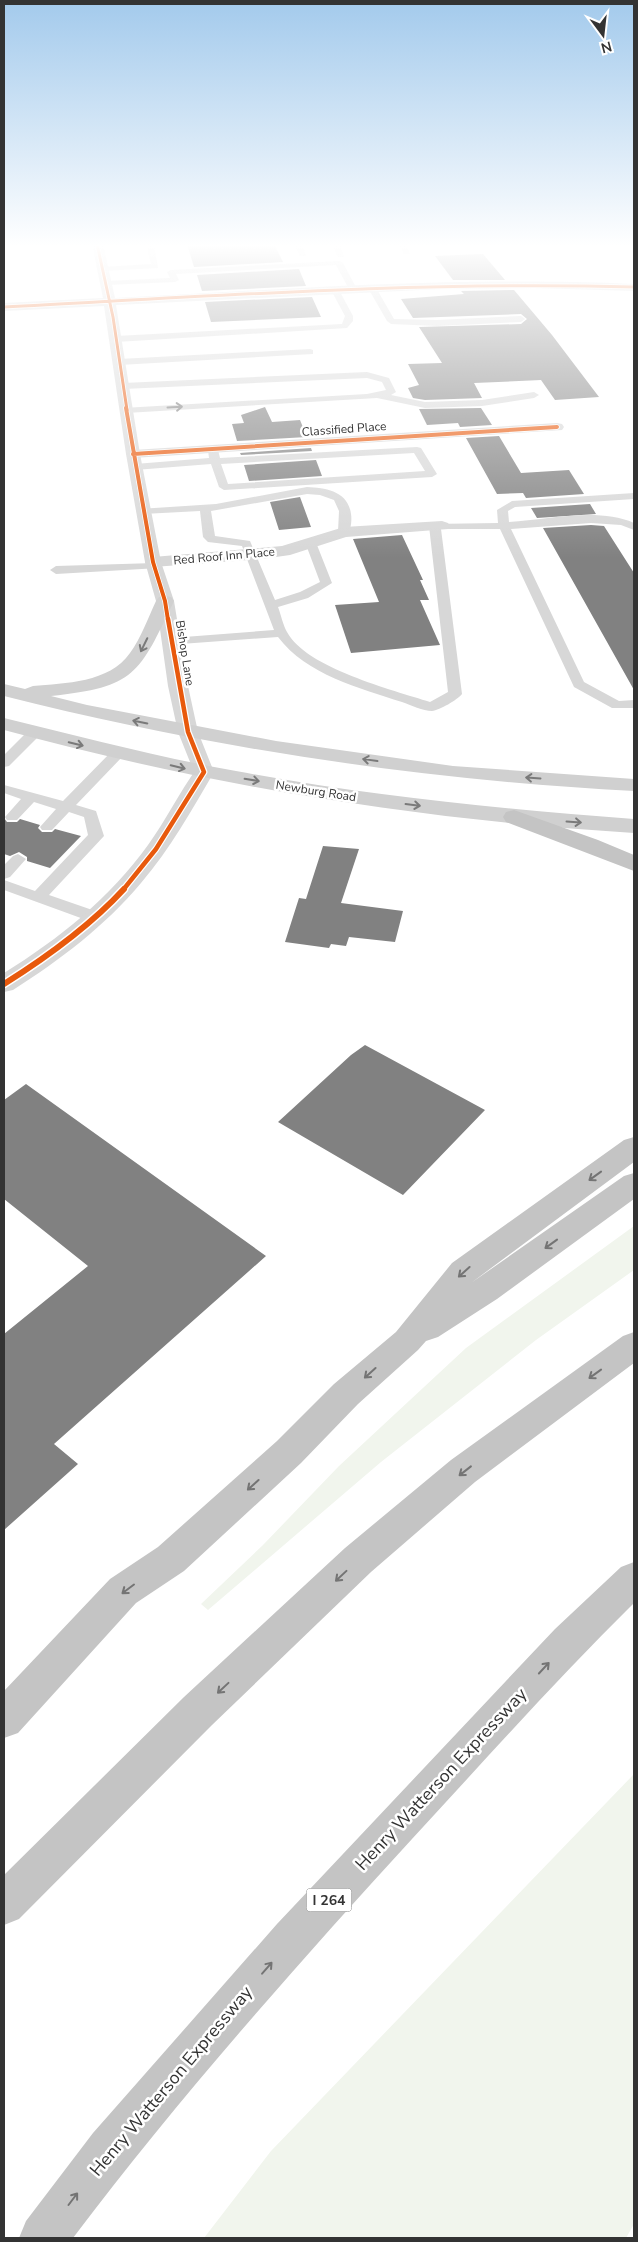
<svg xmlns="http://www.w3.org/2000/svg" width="638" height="2242" viewBox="0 0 638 2242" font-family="'Nunito Sans',sans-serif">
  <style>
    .green { fill: #f1f5ed }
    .building { fill: #818181 }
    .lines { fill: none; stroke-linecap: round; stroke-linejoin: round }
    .service { fill: #d7d7d7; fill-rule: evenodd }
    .minor { fill: #d7d7d7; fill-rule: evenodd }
    .tertiary { fill: #d7d7d7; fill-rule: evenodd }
    .secondary { fill: #d0d0d0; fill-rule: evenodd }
    .motorway { fill: #c4c4c4; fill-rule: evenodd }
    .cycleway-far3-casing { stroke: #fff; stroke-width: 4.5 }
    .cycleway-far2-casing { stroke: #fff; stroke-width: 5.5 }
    .cycleway-far1-casing { stroke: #fff; stroke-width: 7 }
    .cycleway-casing { stroke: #fff; stroke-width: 9 }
    .cycleway-far3 { stroke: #e8590c; stroke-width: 3 }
    .cycleway-far2 { stroke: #e8590c; stroke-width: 4 }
    .cycleway-far1 { stroke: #e8590c; stroke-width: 4.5 }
    .cycleway { stroke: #e8590c; stroke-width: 6 }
    .oneway { stroke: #7d7d7d }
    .oneway2 { stroke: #7a7a7a }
    .oneway3 { stroke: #747474 }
    .labels { text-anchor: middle; stroke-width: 5; stroke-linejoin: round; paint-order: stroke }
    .far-street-label { font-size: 12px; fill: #333; stroke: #fff }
    .shield { fill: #fff; stroke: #707070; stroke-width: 1 }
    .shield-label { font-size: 14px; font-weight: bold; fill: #333 }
    .near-street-label { font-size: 18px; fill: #333; stroke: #fff }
  </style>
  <rect width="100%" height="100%" fill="#fff"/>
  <path class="green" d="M634,1226v44l-98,70 -155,122 -173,148 -7,-6 62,-59 76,-79 127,-118z
    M634,1774v450l-8,14h-422l67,-87z"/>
  <path class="building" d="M187,244h87l9,18 -89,5z
    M483,254l22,26h-52l-18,-24z
    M299,269l7,17 -104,5 -5,-16z
    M514,290l38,45 47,62 -44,3 -14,-20 -67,3 8,15 -57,2 -12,-2 -5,-10 11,-3 -11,-21 34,-1 -23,-36 102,-3 6,-5 -6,-5 -108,4 -12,-19 63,-5 -3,-3z
    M312,297l9,20 -110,5 -6,-20z
    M265,407l7,15 28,-2 7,17 -70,4 -5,-17 12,-1 -3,-8z
    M481,408l11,17 -32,2 -2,-4 -31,2 -8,-16z
    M499,436l22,37 48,-3 15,24 -58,4 -3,-5 -26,1 -31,-56z
    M311,448l1,3 -71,4 -1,-2z
    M316,460l6,16 -73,5 -5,-16z
    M300,497l11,30 -32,3 -9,-28z
    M590,504l6,10 -59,4 -6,-10z
    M591,525l13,1 30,47v117l-91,-162z
    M402,535l21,45h-3l9,20h-9l20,45 -89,8 -16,-48 44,-3 -26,-63z
    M4,818l3,4h10l3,-3 20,6 -2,3 4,4h10l3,-3 26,7 -31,32 -23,-7v-4l-8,-5 -9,4 -6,-2z
    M323,846l36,3 -18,54 62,8 -8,31 -46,-5 -3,9 -15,-2 -2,4 -44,-6 14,-44 7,1z
    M365,1045l120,65 -82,85 -125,-73 73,-67z
    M26,1084l240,172 -212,188 24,20 -74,66v-196l84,-68 -84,-67v-99z"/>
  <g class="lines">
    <path class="service" d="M146,244h8l4,24 -56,3 -4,-2 4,-2 49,-3z
      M294,244h8l4,12h-6z
      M332,244h8l4,13h-6z
      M398,244h8l4,10h-6z
      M339,261l4,2 14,26 -1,2h-6l-14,-26 -160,9 3,6 -4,2 -69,3 -4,-2 4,-2 64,-3 -3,-6 4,-2z
      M369,286h6l19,33 43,1 84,-4 4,3 -4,3 -84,4 -46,-2 -4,-3 -19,-33z
      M335,288l4,2 14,26v5l-6,7 -231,14 -4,-3 4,-3 226,-12 3,-8 -14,-26z
      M310,349l3,1v4l-194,11 -5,-3 5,-3z
      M367,372l22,6 7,14 -5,3 34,7 57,-2 52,-8 5,3 -5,3 -52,8 -57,2 -48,-10 -251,15 -5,-3 2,-2 244,-14 19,-4 -4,-8 -15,-4 -244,11 -5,-3 5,-3z
      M213,447l5,3 2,8 197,-11 4,1 16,26 -5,3 -208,13 -5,-3 -8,-23 -76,6 -5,-3 5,-3 74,-6 -1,-8zM414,453l11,18 -197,13 -7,-20z
      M307,487c19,1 41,4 44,27 1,7 0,14 -3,20h-8l-2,-2 1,-21 -5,-11 -14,-5 -13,-1 -96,17 4,25 35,5 25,59 25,-8 20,-10 -15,-40 2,-2h8l17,43 -24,15 -30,9c3,8 5,18 9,25 19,36 106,58 143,70l18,-10 -19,-166 2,-2 67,-1 -1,-13 15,-9 122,-8v6l-119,8 -7,4 1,11c39,-2 88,-15 125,1v7l-13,-5 -30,-2 -80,6 73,153 35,19 15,-1v8h-22l-38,-21 -74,-158h-59l21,165c-5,6 -22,16 -30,17 -9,0 -21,-6 -30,-9 -43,-14 -95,-27 -124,-65l-111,8 -2,-3 6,-4 103,-8 -32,-84 -34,-4 -5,-5 -3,-26 -57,3 -4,-1v-4l77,-5z
      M155,563l4,1v4l-103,6 -6,-4 6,-4z
      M34,729l5,1 2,3 -2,3 -30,30 -5,1v-12l25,-25z
      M118,749l7,4 -2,3 -47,49 20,6 8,25 -55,59 52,18 2,4 -2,4h-12l-85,-31v-10l31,11 53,-56 -4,-18 -15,-5 -17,18h-10l-2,-3 16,-18 -22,-7 -17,18h-10l-2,-3 16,-18 -17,-6v-8l59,16 50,-51z
      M18,854l8,5 -16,18 -6,2v-14l9,-9z"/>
    <path class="minor" d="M557,423l5,1 2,3 -2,3 -429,28 -7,-4 7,-4z
      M442,521l6,2 2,3 -2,3 -102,8 -56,18 -28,4 -109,8 -6,-1 -2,-4 2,-4 6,-1 129,-11 62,-19z
      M204,766l7,2 3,4c-22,38 -44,77 -73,111 -36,43 -81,77 -128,107l-9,2v-19c55,-34 106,-75 144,-128 18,-25 31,-52 49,-77z"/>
    <path class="tertiary" d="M92,244h11l12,54c173,-9 346,-22 519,-14v7l-100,-3 -93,1 -325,16 24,149 21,108 13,39 14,85 10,46 16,40 -3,4 -7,2 -7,-2 -3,-4 -16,-40 -10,-46 -12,-85 -11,-39 -19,-108 -22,-148 -100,5v-8l99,-5z"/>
    <path class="secondary" d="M165,596l6,1 3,4c-35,73 -38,86 -123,95l36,9 189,36 177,25 181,13v12c-212,-11 -424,-43 -630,-95v-12l21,5 8,-3c32,-3 76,-3 97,-33 11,-15 18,-35 26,-52l3,-4z
      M4,718c77,19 154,39 232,53 132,25 265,38 398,48v14c-213,-13 -424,-47 -630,-103z"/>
    <path class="motorway" d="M514,810l84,30 36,15v16l-128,-49 -3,-5 3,-5z
      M634,1137v25l-163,121 153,-107 10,-3v26l-137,100 -59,38 -12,4 -8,9 -60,54 -57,59 -117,108 -48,32 -118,130 -14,5v-47l106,-112 48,-32 119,-106 57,-57 62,-52 56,-69 172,-123z
      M634,1332v31l-159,119 -104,90 -159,153 -193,194 -15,6v-50l180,-178 161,-149 106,-88 172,-124z
      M634,1562v41c-77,76 -149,157 -222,236 -118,129 -234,260 -339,399h-54l7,-17 67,-88 184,-209 278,-295 66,-62z"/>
    <g class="cycleway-far3-casing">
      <path id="cycleway-far3" d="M97,244l16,73 14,93
        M4,307c210,-11 420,-26 630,-20"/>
    </g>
    <g class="cycleway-far2-casing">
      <path id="cycleway-far2" d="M126,408l27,154 12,39 3,19
        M133,454l424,-27"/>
    </g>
    <g class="cycleway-far1-casing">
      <path id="cycleway-far1" d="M123,890l33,-41 48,-77 -16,-40 -20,-113"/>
    </g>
    <g class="cycleway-casing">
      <path id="cycleway" d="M4,984c43,-27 85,-57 120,-95"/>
    </g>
    <use href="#cycleway-far3" class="cycleway-far3"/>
    <use href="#cycleway-far2" class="cycleway-far2"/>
    <use href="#cycleway-far1" class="cycleway-far1"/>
    <use href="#cycleway" class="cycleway"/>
  </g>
  <defs><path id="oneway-shaft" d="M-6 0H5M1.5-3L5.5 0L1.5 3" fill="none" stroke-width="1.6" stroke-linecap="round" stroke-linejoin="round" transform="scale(1.25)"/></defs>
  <use class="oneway" href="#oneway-shaft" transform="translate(175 407) rotate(-3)"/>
  <g class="oneway2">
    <use href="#oneway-shaft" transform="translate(144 645) rotate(116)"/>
    <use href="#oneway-shaft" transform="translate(140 722) rotate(-169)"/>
    <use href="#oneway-shaft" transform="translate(76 744) rotate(13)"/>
    <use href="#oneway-shaft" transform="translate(370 760) rotate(-172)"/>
    <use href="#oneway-shaft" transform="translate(178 767) rotate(13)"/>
    <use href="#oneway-shaft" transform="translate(533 778) rotate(-176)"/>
    <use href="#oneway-shaft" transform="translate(252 780) rotate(9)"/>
    <use href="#oneway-shaft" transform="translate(413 805) rotate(7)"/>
    <use href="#oneway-shaft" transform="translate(574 822) rotate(4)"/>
  </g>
  <g class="oneway3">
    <use href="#oneway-shaft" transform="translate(595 1176) rotate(144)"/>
    <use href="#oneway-shaft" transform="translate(551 1244) rotate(144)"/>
    <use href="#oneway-shaft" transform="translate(464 1272) rotate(138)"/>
    <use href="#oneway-shaft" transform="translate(370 1373) rotate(138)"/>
    <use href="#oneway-shaft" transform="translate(595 1374) rotate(144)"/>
    <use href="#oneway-shaft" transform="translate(465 1471) rotate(142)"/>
    <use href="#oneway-shaft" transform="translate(253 1485) rotate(138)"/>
    <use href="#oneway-shaft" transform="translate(341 1576) rotate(137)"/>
    <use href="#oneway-shaft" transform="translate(128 1589) rotate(143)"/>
    <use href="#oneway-shaft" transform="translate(544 1668) rotate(-47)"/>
    <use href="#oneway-shaft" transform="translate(223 1688) rotate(137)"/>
    <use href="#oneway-shaft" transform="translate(267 1968) rotate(-49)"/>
    <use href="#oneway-shaft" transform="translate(73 2199) rotate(-53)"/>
  </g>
  <linearGradient id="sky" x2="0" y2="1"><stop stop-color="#a3caec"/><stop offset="0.44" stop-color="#fff"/><stop offset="1" stop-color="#fff" stop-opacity="0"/></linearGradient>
  <rect width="638" height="558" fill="url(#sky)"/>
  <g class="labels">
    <g class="far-street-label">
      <text transform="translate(344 429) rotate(-4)" y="4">Classified Place</text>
      <text transform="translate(224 556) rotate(-5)" y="4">Red Roof Inn Place</text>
      <text transform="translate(185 653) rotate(81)" y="4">Bishop Lane</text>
      <text transform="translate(316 791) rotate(9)" y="4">Newburg Road</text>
    </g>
    <rect class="shield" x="306.5" y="1888.5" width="45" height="23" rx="4"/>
    <g class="shield-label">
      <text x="329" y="1905">I 264</text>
    </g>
    <g class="near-street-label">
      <text transform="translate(441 1779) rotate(-47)" y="6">Henry Watterson Expressway</text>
      <text transform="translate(171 2081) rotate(-50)" y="6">Henry Watterson Expressway</text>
    </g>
  </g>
  <rect width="638" height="2242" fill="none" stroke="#333333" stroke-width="10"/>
  <g transform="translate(603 35) rotate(165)" stroke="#ffffff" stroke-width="4" paint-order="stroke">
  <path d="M0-4L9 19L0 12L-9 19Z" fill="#333333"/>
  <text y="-8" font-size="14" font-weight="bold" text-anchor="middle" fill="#333333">N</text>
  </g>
</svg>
